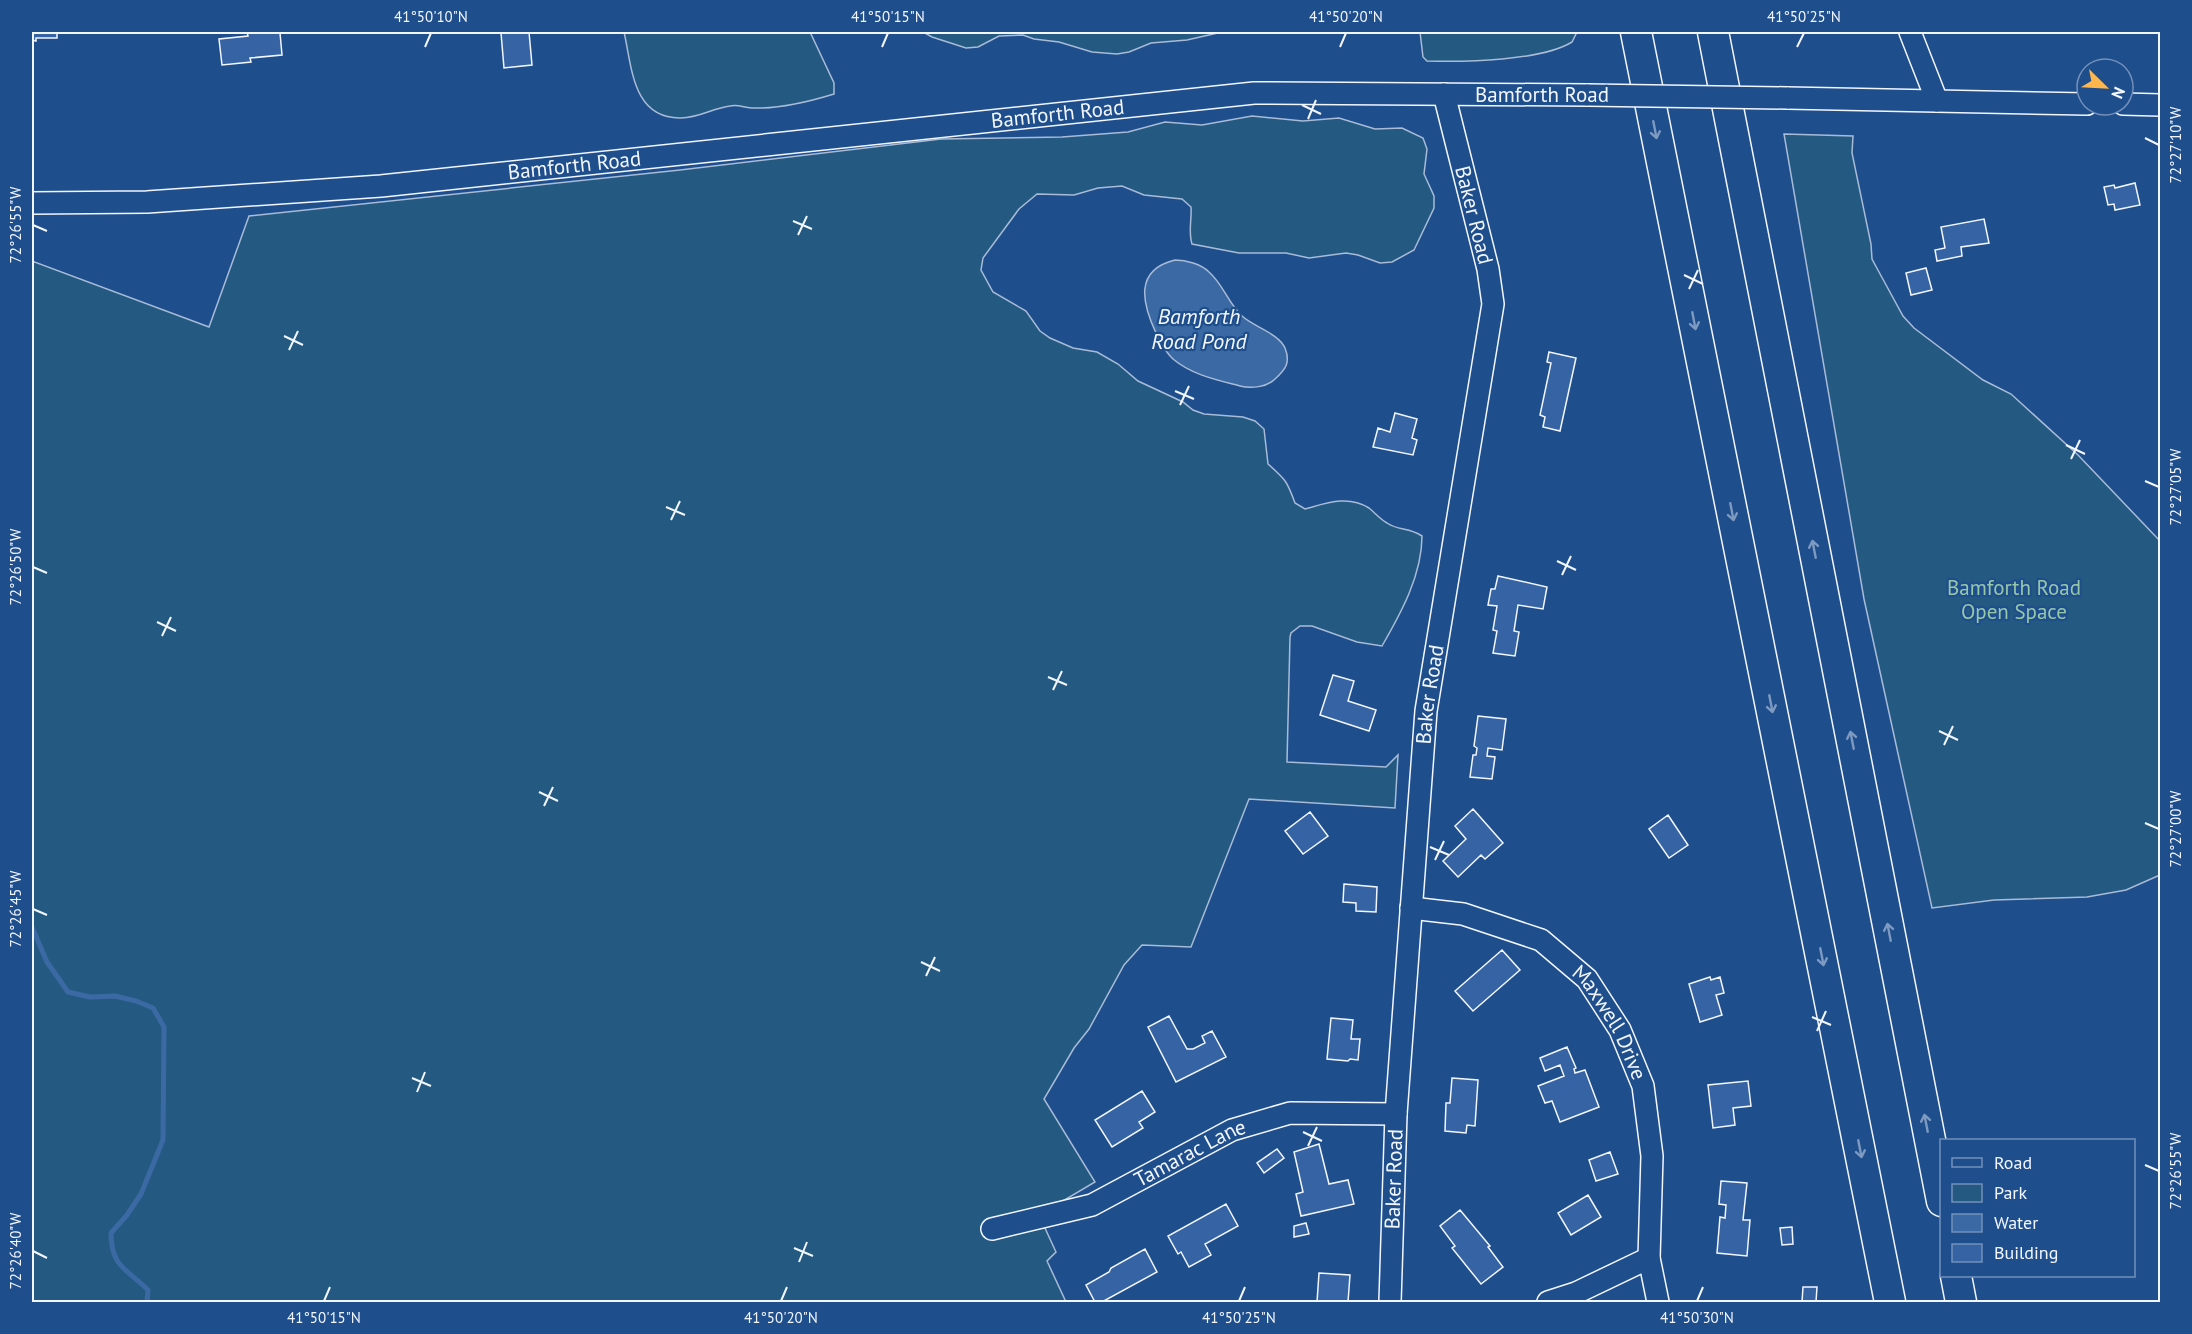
<svg xmlns="http://www.w3.org/2000/svg" width="2192" height="1334" viewBox="0 0 2192 1334" font-family="'PT Sans',sans-serif">
  <style>
    .green { fill: #245a82; stroke: #a8bbd7; stroke-width: 1.5 }
    .water { fill: #3b69a3; stroke: #a8bbd7; stroke-width: 1.5 }
    .lines { fill: none; stroke-linecap: round; stroke-linejoin: round }
    .stream { stroke: #3b69a3; stroke-width: 5 }
    .building { fill: #3563a3; stroke: #f2f6ff; stroke-width: 1.5 }
    .minor-casing { stroke: #f2f6ff; stroke-width: 24 }
    .highway-casing { stroke: #f2f6ff; stroke-width: 33 }
    .minor { stroke: #1f4e8c; stroke-width: 21 }
    .highway { stroke: #1f4e8c; stroke-width: 30 }
    .minor-bridge-casing { stroke: #f2f6ff; stroke-width: 24; stroke-linecap: butt }
    .minor-bridge { stroke: #1f4e8c; stroke-width: 21 }
    .oneway { stroke: #7e9ac0 }
    .ticks { fill: none; stroke: #f2f6ff; stroke-width: 2 }
    .labels { text-anchor: middle; stroke-width: 4.5; stroke-linejoin: round; paint-order: stroke }
    .street-label { font-size: 21px; fill: #f2f6ff; stroke: #1f4e8c }
    .park-label { font-size: 21px; fill: #97c8a6; stroke: #1f4e8c }
    .water-label { font-size: 22px; font-style: italic; fill: #f2f6ff; stroke: #1f4e8c }
    .neatline { fill: none; stroke: #f2f6ff; stroke-width: 2 }
    .ticks-label { font-size: 15px; text-anchor: middle; fill: #f2f6ff }
  </style>
  <rect width="100%" height="100%" fill="#1f4e8c"/>
  <path class="green" d="M624,32h186l24,51v11c-26,8 -54,15 -81,14 -8,0 -15,-4 -23,-2 -17,2 -31,12 -49,12 -49,1 -49,-52 -57,-86z
    M923,32h299l-35,8 -36,3 -22,9 -12,2 -25,-2 -33,-10 -25,-3 -11,-4 -24,1 -21,11 -12,1 -34,-11z
    M1420,32h157l-5,10c-31,19 -107,20 -145,19l-4,-4z
    M1252,116l51,5 36,-3 36,11 27,-1 21,10 4,11 -3,25 10,22v12l-20,42 -22,12 -12,1 -22,-8 -12,-2 -37,5 -23,-5h-47l-47,-9c-4,-13 0,-24 -1,-37l-9,-8 -38,-4 -22,-9 -24,2 -24,7 -37,-1 -18,15 -36,49 -2,12 12,22 33,19 14,20 10,7 23,10 24,4 21,12 20,17 45,21 10,8 11,4 39,3 12,4 9,8 4,35c18,16 19,17 27,39l10,6c22,-6 43,-14 64,-1 6,5 11,11 18,15 12,8 21,4 35,13 0,39 -21,77 -40,110l-25,-4 -45,-16h-12l-9,7 -1,4 -3,125 99,5 12,-12 -3,53 -146,-9 -58,148 -49,-2 -18,20 -35,64 -15,19 -30,51 51,83 -56,33 17,37 -9,9 19,41h-1034v-1041l177,66 40,-111 431,-46 261,-31 121,-2 66,-5 37,-10 37,3z
    M1784,134l69,2 -1,17 19,91 1,15 7,13 24,44 11,12 69,52 28,14 67,61 82,86v334l-34,15 -39,7 -93,3 -62,8 -68,-309z"/>
  <path class="water" d="M1175,260c11,0 26,4 34,12 14,12 19,31 33,44 12,11 36,17 43,32 6,15 0,22 -10,31 -8,8 -24,10 -35,7 -23,-6 -48,-11 -67,-27 -8,-7 -12,-17 -17,-26 -14,-30 -22,-63 19,-73z"/>
  <g class="lines">
    <path class="stream" d="M32,927l15,35 21,30 22,5 25,-1 21,5 17,7 11,19 -1,113 -22,54 -14,21 -16,18c0,34 16,36 37,57l-1,12"/>
  </g>
  <path class="building" d="M32,32h25v6h-21v3l-4,-1z
    M247,32l33,1 2,22 -32,3 1,4 -29,3 -3,-26 29,-3z
    M529,32l3,33 -28,3 -3,-35z
    M2135,183l5,22 -25,5 -1,-6 -6,1 -4,-18 10,-2 1,3z
    M1984,219l5,24 -28,4 1,9 -25,5 -2,-11 10,-2 -4,-21z
    M1926,268l6,22 -21,5 -5,-22z
    M1549,352l27,6 -16,73 -17,-4 2,-10 -5,-2 11,-52 -4,-1z
    M1395,413l22,6 -5,19 5,2 -4,15 -40,-8 5,-19 12,4z
    M1498,576l49,11 -4,22 -25,-4 -4,26 5,1 -4,24 -22,-3 4,-22 -4,-1 4,-24 -9,-1 3,-16h4z
    M1333,675l21,6 -6,20 28,9 -7,21 -49,-16z
    M1478,716l28,3 -4,31 -14,-2 -1,8 8,1 -3,22 -22,-2 3,-22h3l1,-7 -3,-2z
    M1473,809l30,34 -18,16 -4,-4 -23,22 -15,-16 23,-22 -11,-13z
    M1310,812l18,24 -25,18 -18,-23z
    M1668,815l20,30 -19,13 -20,-29z
    M1344,884l33,3 -1,25 -20,-1v-8l-13,-1z
    M1502,950l18,20 -47,41 -18,-20z
    M1710,977l1,3 9,-3 4,16 -8,2 6,20 -22,7 -11,-38z
    M1169,1016l18,33h6l12,-6 -3,-7 10,-5 14,26 -50,25 -28,-55z
    M1331,1018l22,2 -2,19h9l-2,21 -8,-1 -2,2 -21,-2z
    M1567,1047l9,21 -2,1 1,4 10,-3 14,37 -39,15 -8,-21 -7,2 -7,-17 26,-10 -4,-11 -15,6 -5,-13z
    M1452,1078l26,2 -3,46 -8,-1 -1,8 -21,-2 1,-28h4z
    M1748,1081l3,25 -18,2 2,17 -22,3 -5,-43z
    M1142,1091l13,21 -16,10 4,6 -31,19 -17,-27z
    M1319,1144l10,40 19,-4 6,24 -53,12 -5,-22 7,-2 -9,-40z
    M1277,1149l7,9 -20,15 -7,-10z
    M1610,1152l8,22 -22,7 -7,-21z
    M1721,1181l26,2 -4,37h7l-3,36 -30,-3 3,-36 5,1 1,-13 -7,-1z
    M1588,1195l13,22 -30,18 -13,-22z
    M1226,1204l12,22 -33,18 6,11 -22,12 -8,-15 -3,2 -10,-18z
    M1460,1210l30,36 -2,1 15,20 -22,17 -29,-36 3,-2 -15,-20z
    M1306,1223l3,11 -15,3v-11z
    M1792,1227l1,17 -11,1 -2,-17z
    M1145,1249l12,23 -55,30h-7l-9,-17 23,-13 2,-4z
    M1319,1273l31,2 -2,27h-31z
    M1803,1287h14l-1,15h-14z"/>
  <g class="lines">
    <g class="minor-casing">
      <g id="minor">
        <path d="M1910,32l27,69"/>
        <path d="M1787,98l300,6"/>
        <path d="M2123,104l37,1"/>
        <path id="s1" d="M32,203l115,-1 234,-16 873,-93 334,2"/>
        <path id="s2" d="M1411,908l52,6 78,26 46,39 33,51 23,56 9,70 -3,102 9,44"/>
        <path id="s3" d="M992,1229l100,-24 140,-75 58,-17 106,1"/>
        <path id="s4" d="M1390,1302l6,-188 30,-403 67,-407 -5,-35 -44,-175"/>
        <path d="M1548,1302l28,-9 73,-35"/>
      </g>
    </g>
    <g class="highway-casing">
      <path id="highway" d="M1636,32l254,1270
        M1713,32l229,1169
        M1956,1276l5,26"/>
    </g>
    <use href="#minor" class="minor"/>
    <use href="#highway" class="highway"/>
    <g class="minor-bridge-casing">
      <path id="minor-bridge" d="M1588,95l199,3"/>
    </g>
    <use href="#minor-bridge" class="minor-bridge"/>
  </g>
  <defs><path id="oneway-shaft" d="M-6 0H5M1.5-3L5.5 0L1.5 3" fill="none" stroke-width="1.6" stroke-linecap="round" stroke-linejoin="round" transform="scale(1.5)"/></defs>
  <g class="oneway">
    <use href="#oneway-shaft" transform="translate(1655 130) rotate(79)"/>
    <use href="#oneway-shaft" transform="translate(1694 321) rotate(79)"/>
    <use href="#oneway-shaft" transform="translate(1732 512) rotate(79)"/>
    <use href="#oneway-shaft" transform="translate(1814 549) rotate(-101)"/>
    <use href="#oneway-shaft" transform="translate(1771 704) rotate(79)"/>
    <use href="#oneway-shaft" transform="translate(1852 740) rotate(-101)"/>
    <use href="#oneway-shaft" transform="translate(1889 932) rotate(-101)"/>
    <use href="#oneway-shaft" transform="translate(1822 957) rotate(79)"/>
    <use href="#oneway-shaft" transform="translate(1926 1123) rotate(-101)"/>
    <use href="#oneway-shaft" transform="translate(1860 1149) rotate(79)"/>
  </g>
  <path class="ticks" d="M425,47l6,-14M882,47l6,-14M1340,47l6,-14M1797,47l7,-14M1302,105l19,9M1308,119l8,-19M2145,138l14,7M793,221l19,8M33,225l14,6M798,235l9,-19M1684,275l19,9M1689,289l9,-19M284,336l19,9M289,350l9,-19M1175,391l19,8M1180,405l9,-19M2066,445l19,9M2071,459l9,-19M2145,481l14,6M666,507l19,8M671,520l9,-19M1557,561l19,9M33,567l14,6M1562,575l9,-19M157,622l19,9M162,636l9,-19M1048,677l19,8M1053,690l9,-19M1939,731l19,9M1944,745l9,-19M539,792l19,9M544,806l9,-19M2145,823l14,6M1430,847l19,8M1435,860l9,-19M33,909l14,6M921,962l19,9M926,976l9,-19M1812,1017l19,8M1817,1031l9,-20M412,1078l19,8M417,1092l8,-20M1303,1132l19,9M1308,1146l9,-19M2145,1165l14,6M794,1248l19,8M33,1251l14,7M799,1262l8,-20M324,1301l6,-14M781,1301l6,-14M1239,1301l6,-14M1697,1301l6,-14"/>
  <g class="labels">
    <g class="street-label">
      <text x="1542" y="102">Bamforth Road</text>
      <text dy="7" stroke="none"><textPath href="#s1" startOffset="1030">Bamforth Road</textPath></text>
      <text dy="7" stroke="none"><textPath href="#s1" startOffset="544">Bamforth Road</textPath></text>
      <text transform="translate(1474 215) rotate(76)" y="7">Baker Road</text>
      <text dy="7" stroke="none"><textPath href="#s4" startOffset="609">Baker Road</textPath></text>
      <text dy="7" stroke="none"><textPath href="#s2" startOffset="244">Maxwell Drive</textPath></text>
      <text dy="7" stroke="none"><textPath href="#s3" startOffset="214">Tamarac Lane</textPath></text>
      <text dy="7" stroke="none"><textPath href="#s4" startOffset="123">Baker Road</textPath></text>
    </g>
    <g class="park-label">
      <text x="2014" y="595">Bamforth Road<tspan x="2014" dy="24">Open Space</tspan></text>
    </g>
    <g class="water-label">
      <text x="1199" y="324">Bamforth<tspan x="1199" dy="25">Road Pond</tspan></text>
    </g>
  </g>
  <rect width="2192" height="1334" fill="none" stroke="#1f4e8c" stroke-width="66"/>
  <rect x="1940" y="1139" width="195" height="138" fill="#1f4e8c" stroke="#7391ba" stroke-width="1.5"/>
  <rect x="1952" y="1158" width="30" height="9" fill="#1f4e8c" stroke="#7391ba" stroke-width="1.5"/>
  <text x="1994" y="1169" font-size="18" fill="#f2f6ff">Road</text>
  <rect x="1952" y="1184" width="30" height="18" fill="#245a82" stroke="#7391ba" stroke-width="1.5"/>
  <text x="1994" y="1199" font-size="18" fill="#f2f6ff">Park</text>
  <rect x="1952" y="1214" width="30" height="18" fill="#3b69a3" stroke="#7391ba" stroke-width="1.5"/>
  <text x="1994" y="1229" font-size="18" fill="#f2f6ff">Water</text>
  <rect x="1952" y="1244" width="30" height="18" fill="#3563a3" stroke="#7391ba" stroke-width="1.5"/>
  <text x="1994" y="1259" font-size="18" fill="#f2f6ff">Building</text>
  <g transform="translate(2105 87) rotate(114)"><circle r="28" fill="#1f4e8c" stroke="#7391ba" stroke-width="1.5"/>
  <path d="M0-4.5L10 22L0 15L-10 22Z" fill="#ffb74d"/>
  <text y="-9" font-size="16" font-weight="bold" text-anchor="middle" fill="#f2f6ff">N</text>
  </g>
  <rect x="33" y="33" width="2126" height="1268" class="neatline"/>
  <g class="ticks-label">
    <text x="431" y="22">41°50'10"N</text>
    <text x="888" y="22">41°50'15"N</text>
    <text x="1346" y="22">41°50'20"N</text>
    <text x="1804" y="22">41°50'25"N</text>
    <text transform="translate(2176 145) rotate(-90)" y="5">72°27'10"W</text>
    <text transform="translate(16 225) rotate(-90)" y="5">72°26'55"W</text>
    <text transform="translate(2176 487) rotate(-90)" y="5">72°27'05"W</text>
    <text transform="translate(16 567) rotate(-90)" y="5">72°26'50"W</text>
    <text transform="translate(2176 829) rotate(-90)" y="5">72°27'00"W</text>
    <text transform="translate(16 909) rotate(-90)" y="5">72°26'45"W</text>
    <text transform="translate(2176 1171) rotate(-90)" y="5">72°26'55"W</text>
    <text transform="translate(16 1251) rotate(-90)" y="5">72°26'40"W</text>
    <text x="324" y="1323">41°50'15"N</text>
    <text x="781" y="1323">41°50'20"N</text>
    <text x="1239" y="1323">41°50'25"N</text>
    <text x="1697" y="1323">41°50'30"N</text>
  </g>
</svg>
